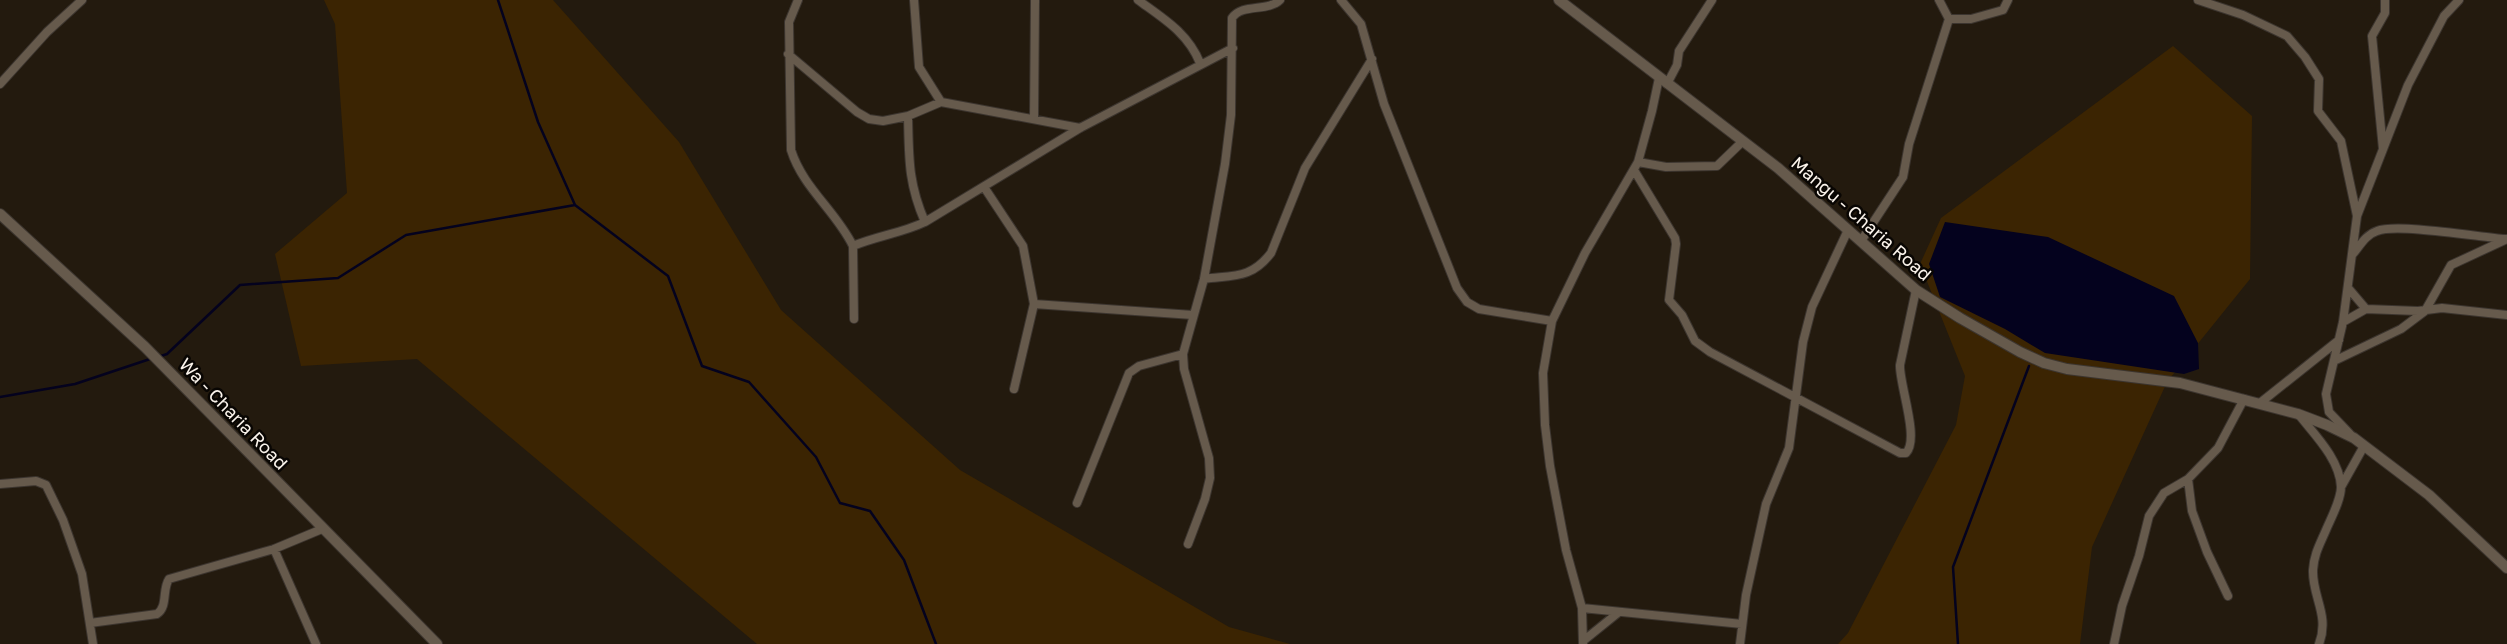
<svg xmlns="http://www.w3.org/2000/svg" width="2507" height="644" viewBox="0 0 2507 644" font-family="'Golos Text',sans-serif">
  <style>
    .green { fill: #3b2402 }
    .water { fill: #04021e }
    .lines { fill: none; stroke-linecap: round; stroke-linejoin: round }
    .stream { stroke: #04021e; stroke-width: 2.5 }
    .minor-casing { stroke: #3c352f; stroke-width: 10 }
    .tertiary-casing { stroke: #3c352f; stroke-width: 12 }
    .minor { stroke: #665a4c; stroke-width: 8 }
    .tertiary { stroke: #665a4c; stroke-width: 10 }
    .labels { text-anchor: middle; stroke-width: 5; stroke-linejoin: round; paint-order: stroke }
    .street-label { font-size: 18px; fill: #faf3eb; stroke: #090603 }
  </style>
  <rect width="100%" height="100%" fill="#231a0e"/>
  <path class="green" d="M324,0h229l126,142 102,168 179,160 269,157 61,17h-533l-340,-285 -116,7 -26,-112 72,-61 -12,-169z
    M2173,46l79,70 -2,163 -83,103 -75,165 -12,97h-242l10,-11 108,-208 9,-49 -45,-112 21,-46z"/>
  <path class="water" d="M1945,222l103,15 126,59 24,47 1,26 -15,5 -139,-21 -40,-24 -65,-32 -11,-33z"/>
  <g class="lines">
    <path class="stream" d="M498,0l40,122 37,83 93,71 34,90 47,16 67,75 24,46 30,8 34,49 32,84
      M158,357l9,-3 73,-69 98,-7 68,-43 169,-30
      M0,397l75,-13 78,-26
      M1958,644l-5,-77 76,-201"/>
    <g class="minor-casing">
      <path id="minor" d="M798,0l-9,22 2,128c12,38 45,61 62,96
        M914,0l5,67 22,35
        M1138,0c26,19 50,33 62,63
        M1341,0l20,24 23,80 73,184 10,14 12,7 73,12
        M2198,0l45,15 44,21 18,21 14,22 -1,32 23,30 16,75
        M1949,19h22l32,-9 5,-10
        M788,54l69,58 12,7 14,2 25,-5 33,-14 139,26
        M0,84l47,-52 35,-32
        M1667,84l10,-19 2,-14 33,-51
        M908,116c1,42 0,67 17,106
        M1034,119l1,-119
        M2383,149l-11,-113 13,-23v-13
        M1638,162l28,5 51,-1 26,-25
        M1634,170l41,68 1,6 -7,56 13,15 13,26 15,11 190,101h6c14,-14 -7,-69 -6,-88l16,-75
        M984,187l39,59 11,58
        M1861,241l42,-64 6,-33 40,-125 -10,-19
        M2352,255c8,-9 13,-20 25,-24 20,-8 102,6 128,8
        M1204,279c30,-4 47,0 67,-26l34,-85 67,-109
        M2349,289l17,20
        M854,319l-1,-73c24,-10 49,-13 72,-24l155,-94 153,-80
        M2343,322l23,-13 52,2 24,-3 65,7
        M2334,361l67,-32 24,-18 26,-46 56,-26
        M1014,389l20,-85 159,11
        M2260,403l79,-63
        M2299,415c16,20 41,45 42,72 0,13 -10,31 -15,43 -6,14 -12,24 -13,40 -1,27 17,45 6,74
        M2350,434l-21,-22 -3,-18 17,-72 14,-106 51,-131 36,-69 15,-16
        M2188,479l4,32 15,41 21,44
        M0,484l36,-3 10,4 17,35 19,54 11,70
        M2341,487l23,-41
        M1077,503l52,-130 10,-7 44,-12
        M1188,544l17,-45 5,-21 -1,-20 -25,-89 -1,-15 21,-75 21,-115 6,-49 1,-97c10,-15 36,-6 48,-18
        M274,549l42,95
        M1582,608l160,16
        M90,623l67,-9c11,-7 5,-25 12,-35l105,-30 48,-20
        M1583,641l36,-29
        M1583,644l-1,-36 -16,-58 -16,-84 -5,-41 -2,-52 9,-52 33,-68 53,-91 14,-51 7,-33
        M1740,644l6,-49 20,-91 23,-56 14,-106 9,-35 36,-77
        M2114,644l8,-38 17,-50 10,-40 15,-23 24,-14 30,-31 26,-49"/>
    </g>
    <g class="tertiary-casing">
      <path id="tertiary" d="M1559,0l219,168 138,122 44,28 60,34 24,11 23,6 113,14 118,31 29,11 27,13 75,57 78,73
        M0,214l145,133 292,297"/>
    </g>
    <use href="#minor" class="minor"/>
    <use href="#tertiary" class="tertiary"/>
  </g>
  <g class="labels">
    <g class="street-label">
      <text transform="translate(1861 219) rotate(41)" y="6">Mangu - Charia Road</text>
      <text transform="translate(233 414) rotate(46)" y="6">Wa - Charia Road</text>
    </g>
  </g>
</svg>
